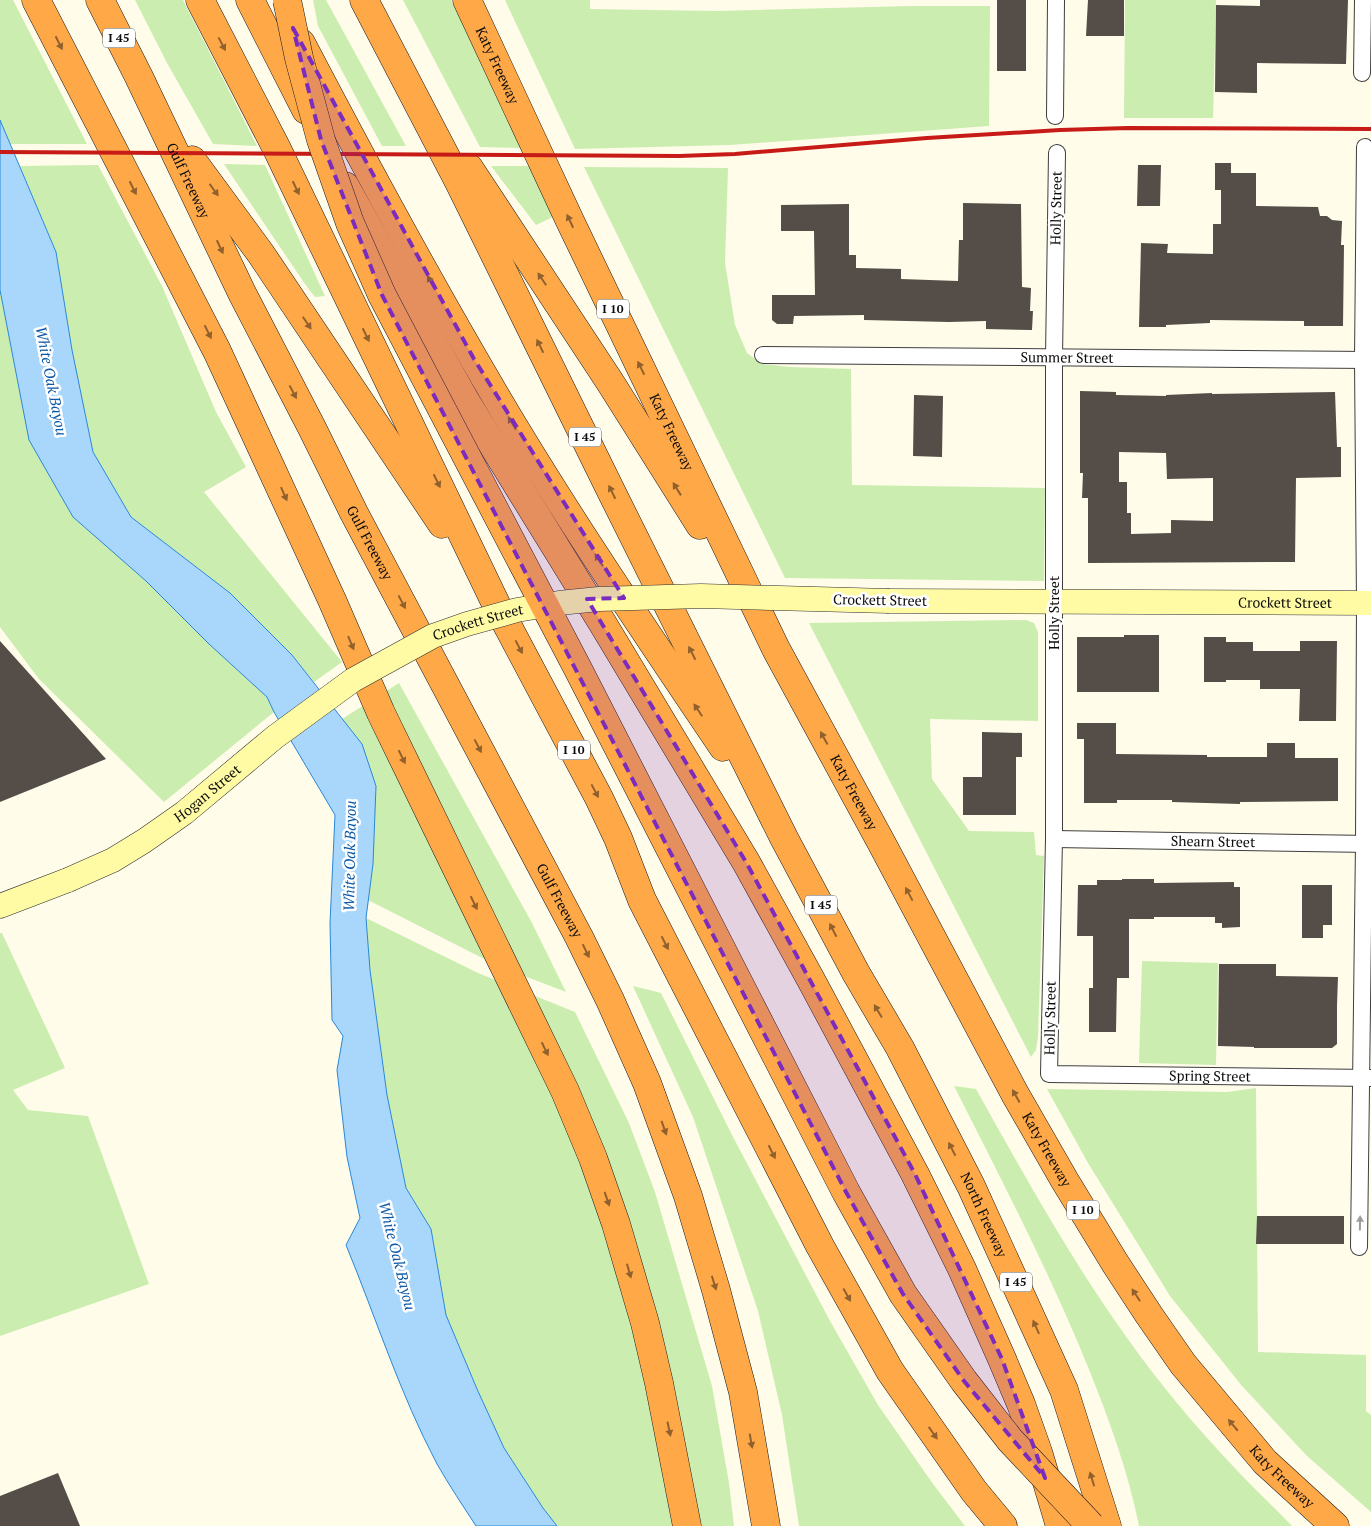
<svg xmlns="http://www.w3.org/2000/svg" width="1371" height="1526" viewBox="0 0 1371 1526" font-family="'PT Serif',serif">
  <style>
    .green { fill: #cbedb0 }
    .water { fill: #a9d7fc; stroke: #2987d9 }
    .building { fill: #554d47; fill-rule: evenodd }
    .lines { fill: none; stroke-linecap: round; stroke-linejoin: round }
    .minor-casing { stroke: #3e3e3e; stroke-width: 18 }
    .secondary-casing { stroke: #2d2d2d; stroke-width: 25 }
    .motorway-casing { stroke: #1c1c1c; stroke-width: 29 }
    .minor { stroke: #fff; stroke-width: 16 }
    .secondary { stroke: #fffba5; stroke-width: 24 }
    .motorway { stroke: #ffa848; stroke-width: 28 }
    .rail { stroke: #c71b17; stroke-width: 4 }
    .secondary-bridge-casing { stroke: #2d2d2d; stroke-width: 25; stroke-linecap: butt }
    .motorway-bridge-casing { stroke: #1c1c1c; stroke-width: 29; stroke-linecap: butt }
    .secondary-bridge { stroke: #fffba5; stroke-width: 24 }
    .motorway-bridge { stroke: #ffa848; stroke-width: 28 }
    .oneway { fill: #91612d }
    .oneway2 { fill: #9d9d9d }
    .marked { fill: #7b2cbf; fill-opacity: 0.2; stroke: #7b2cbf; stroke-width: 4; stroke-dasharray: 10 6; stroke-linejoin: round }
    .labels { text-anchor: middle; stroke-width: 5; stroke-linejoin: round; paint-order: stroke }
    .shield { fill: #fff; stroke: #545454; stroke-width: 1 }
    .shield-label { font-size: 12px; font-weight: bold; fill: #0b0b0b }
    .street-label { font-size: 14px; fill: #0b0b0b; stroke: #fff }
    .water-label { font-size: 15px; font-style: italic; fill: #0a58a8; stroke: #fff }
  </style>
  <rect width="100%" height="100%" fill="#fffcea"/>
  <path class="green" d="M0,0h13l74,144h-77l-10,-24z
    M135,0h48l74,146 -44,-2 -46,-81z
    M313,0h13l80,146h-24l-64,-120z
    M403,0h48l73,148 -44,-1z
    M505,0h85v9l128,2 193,-5h79l-1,120 -259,19 -155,4z
    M1125,0h91l-3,118h-89z
    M224,164l41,1 60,131 -10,1 -10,-13z
    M98,165l64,121 54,126 30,55 -42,25 138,170 -28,20 -22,-27 -62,-62 -99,-76 -38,-65 -21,-102 -16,-98 -36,-86z
    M491,166h43l23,49 -21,10z
    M584,167l144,1 -3,95 10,62 12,28 15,11 29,3 60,2 1,116 193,3 -1,93 -259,-3z
    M0,290l29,150 117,141 63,63 58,53 7,15 -110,90 -125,-123 -39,-52z
    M1026,620l8,3 4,9v89l-108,-2 2,60 37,52 65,1 2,23 8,1 -6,181 -2,13 -5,7 -222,-434z
    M399,683l133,240 34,69 -68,-26 -130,-66 5,-36 3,-78 -14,-42 -20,-25z
    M366,918l112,55 97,39 54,111 26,69 57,194 17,97 5,43h-177l-14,-18 -39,-60 -27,-59 -31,-74 -15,-86 -25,-41 -19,-93 -17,-125z
    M0,933h2l63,135 -52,22 15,20 60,6 61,168 -149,52z
    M1142,961l76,2 -2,102 -77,-2z
    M633,986l28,7 71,142 98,186 48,84 55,79 32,42h-166l-17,-111 -24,-104 -65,-194z
    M954,1086l22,3c48,86 96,173 154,253 30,42 65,84 101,122 20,22 41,41 61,62h-153c-11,-55 -30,-107 -51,-159 -39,-96 -87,-188 -134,-281z
    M1256,1088l2,264 108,3v56l5,4v97l-64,-56 -65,-70 -72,-90 -82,-133 -41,-74 180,3z"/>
  <path class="water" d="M0,120l56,132 16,98 21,102 38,65 99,76 62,62 70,89 14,42 -3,78 -7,54 4,52 17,125 19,93 25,41 15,86 31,74 27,59 39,60 14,18h-81c-13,-20 -27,-41 -39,-62 -37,-70 -61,-146 -91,-219l14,-27 -13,-61 -10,-87 6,-34 -11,-16 -2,-97 5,-108 -61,-103 -7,-15 -58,-53 -63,-63 -73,-64 -44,-77 -29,-150z"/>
  <path class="building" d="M997,0h29v71h-29z
    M1088,0h36v36h-38z
    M1260,0h88l-2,64 -89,-1v30l-42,-1 1,-87 44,1z
    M1215,163h16v10h25v33l62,1 2,9h7l5,4 10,1 -1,24h3l-1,81h-39v-5l-94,-1v3l-44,2v2h-27l2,-84 27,1 -1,9 46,1v-30h8v-34h-6z
    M1138,165h23l-1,41h-23z
    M963,203l58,1 1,83 9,1 -1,23h3l-1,19 -46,-1v-8l-37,1 -85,-2v-5l-70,1 -1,8h-16l-5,-4v-25h43l-1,-64h-33v-26l68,-1v51h7v13l45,1v10l57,2 1,-41h4z
    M1080,391l36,1v3l50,1v-1l46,-2v1l123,-2 2,55h4v30l-45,1 -1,84 -207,1v-65h-6l1,-25h-3zM1119,452l47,1 1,26 46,-1v43l-42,-1v13l-40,1v-21h-4v-31h-8z
    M914,395l29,1 -1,61 -29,-1z
    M1124,635h35v57h-82v-55h47z
    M1204,637h22v5h27v9h47v-10h37l-1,80h-37l1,-32h-40v-9h-34v2h-22z
    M0,641l106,118 -106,43z
    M1077,723h39v31l91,1v2h60v-14h28v15h43v43l-98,1v2l-68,-2v-2h-55v3h-33v-64h-7z
    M982,732l40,1v24h-6v58h-53v-38h19z
    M1122,879h32v4l80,-1v5h6v40l-18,1v-5h-7v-6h-61v2h-25v59h-12l-1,54h-27v-44h4v-52h-16l1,-51h19v-5h25z
    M1302,885h30v40h-9v13h-21z
    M1219,964h57v12l62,1 -1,28v39l-5,4h-78v-1l-36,-1z
    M1257,1216h87v28h-88z
    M58,1473l22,53h-80v-30z"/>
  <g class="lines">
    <g class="minor-casing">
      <g id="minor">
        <path d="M1362,73l1,-73"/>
        <path d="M1055,116l1,-116"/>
        <path id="s1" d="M1057,153l-3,205v481l-5,235 322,4"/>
        <path id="s2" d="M763,355l608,5"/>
        <path id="s3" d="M1054,839l317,5"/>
        <path d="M1359,1247l5,-403 1,-241 -2,-243 2,-213"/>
      </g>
    </g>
    <g class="secondary-casing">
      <g id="secondary">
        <path id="s4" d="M889,601l482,2"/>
        <path d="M0,906l68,-26"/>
      </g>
    </g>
    <g class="motorway-casing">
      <g id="motorway">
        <path d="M36,0l181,351 115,249 49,113 184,378 28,67 23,66 29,99 14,60 28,143"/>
        <path id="s5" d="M100,0l39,77 103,216 70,135 42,85 225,424 31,63 37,83 41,113 28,94 27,102 23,134"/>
        <path d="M200,0l77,149 219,455 103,194 19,40 24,62 178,346 70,125 84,120 29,35"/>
        <path d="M250,0l56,110"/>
        <path id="s6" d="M364,0l95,182 154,313 171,343 72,135 44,75 71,138 93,204 43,136"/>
        <path id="s7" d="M467,0l103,221 206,428 105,193 134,252 50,87 50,82 34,52 34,49 82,98 70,64"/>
        <path d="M301,43c67,128 136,255 210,379 67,111 140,218 212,325"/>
        <path d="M192,160l69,94 181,270"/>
        <path d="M469,168l141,214 90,143"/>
        <path d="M345,186l120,214 138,224 143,238 64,116 105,196 47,95 40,90 19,45 17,48 22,74"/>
      </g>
    </g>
    <use href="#minor" class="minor"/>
    <use href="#secondary" class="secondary"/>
    <use href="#motorway" class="motorway"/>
    <path class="rail" d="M0,152l679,4 56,-2 192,-16 133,-8 68,-2 243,1"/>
    <g class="secondary-bridge-casing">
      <g id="secondary-bridge">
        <path id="s8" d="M68,880l45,-20 31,-19 40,-28 91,-76 78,-57 80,-44 34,-12 50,-14 42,-7 40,-4 102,-3 188,5"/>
      </g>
    </g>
    <g class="motorway-bridge-casing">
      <path id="motorway-bridge" d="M287,0l12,58 22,82 29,83 32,72 196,374 268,523 57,102 61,87 46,59 81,86"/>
    </g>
    <use href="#secondary-bridge" class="secondary-bridge"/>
    <use href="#motorway-bridge" class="motorway-bridge"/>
  </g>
  <defs><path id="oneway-solid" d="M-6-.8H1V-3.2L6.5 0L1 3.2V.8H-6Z" transform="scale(1.25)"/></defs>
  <g class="oneway">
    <use href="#oneway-solid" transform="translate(59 43) rotate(63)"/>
    <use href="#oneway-solid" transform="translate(222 44) rotate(62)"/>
    <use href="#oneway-solid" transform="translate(133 188) rotate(63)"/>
    <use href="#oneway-solid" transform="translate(296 188) rotate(64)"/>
    <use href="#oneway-solid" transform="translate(214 190) rotate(54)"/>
    <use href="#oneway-solid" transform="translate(570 221) rotate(-115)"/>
    <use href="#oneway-solid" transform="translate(220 247) rotate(65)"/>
    <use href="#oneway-solid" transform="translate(542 279) rotate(-124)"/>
    <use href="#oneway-solid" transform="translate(431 282) rotate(-119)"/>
    <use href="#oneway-solid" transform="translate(307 323) rotate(56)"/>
    <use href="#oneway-solid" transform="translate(208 332) rotate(63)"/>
    <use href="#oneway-solid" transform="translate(366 335) rotate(64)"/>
    <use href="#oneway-solid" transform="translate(540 346) rotate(-116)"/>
    <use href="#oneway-solid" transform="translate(641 368) rotate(-116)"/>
    <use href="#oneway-solid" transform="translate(293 392) rotate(62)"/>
    <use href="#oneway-solid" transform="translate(512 423) rotate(-121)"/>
    <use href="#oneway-solid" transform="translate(437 481) rotate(64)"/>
    <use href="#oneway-solid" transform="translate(677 489) rotate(-122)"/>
    <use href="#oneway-solid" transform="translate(612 492) rotate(-116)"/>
    <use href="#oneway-solid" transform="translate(284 494) rotate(66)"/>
    <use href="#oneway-solid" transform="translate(599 560) rotate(-123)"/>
    <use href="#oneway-solid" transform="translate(402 602) rotate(62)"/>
    <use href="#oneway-solid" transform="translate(351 643) rotate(67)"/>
    <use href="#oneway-solid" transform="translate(519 647) rotate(62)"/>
    <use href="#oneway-solid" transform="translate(692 653) rotate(-117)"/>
    <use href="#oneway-solid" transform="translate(698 710) rotate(-124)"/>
    <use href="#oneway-solid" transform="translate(824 738) rotate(-119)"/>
    <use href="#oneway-solid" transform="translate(478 746) rotate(62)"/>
    <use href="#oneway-solid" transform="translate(402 757) rotate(64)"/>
    <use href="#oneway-solid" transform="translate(595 791) rotate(62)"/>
    <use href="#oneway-solid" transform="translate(909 894) rotate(-118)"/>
    <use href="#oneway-solid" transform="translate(474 903) rotate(64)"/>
    <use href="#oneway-solid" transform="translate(833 930) rotate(-117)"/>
    <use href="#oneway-solid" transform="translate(665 943) rotate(63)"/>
    <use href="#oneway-solid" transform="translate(586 951) rotate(64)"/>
    <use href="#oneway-solid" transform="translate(878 1011) rotate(-121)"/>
    <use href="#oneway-solid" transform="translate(545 1049) rotate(64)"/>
    <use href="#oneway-solid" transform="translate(1016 1096) rotate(-119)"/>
    <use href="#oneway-solid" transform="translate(664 1128) rotate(70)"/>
    <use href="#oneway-solid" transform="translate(952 1149) rotate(-117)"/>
    <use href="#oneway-solid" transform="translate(772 1152) rotate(63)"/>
    <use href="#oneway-solid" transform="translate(607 1199) rotate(71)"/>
    <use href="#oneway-solid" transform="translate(629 1271) rotate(74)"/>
    <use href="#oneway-solid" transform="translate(714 1283) rotate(73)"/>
    <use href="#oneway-solid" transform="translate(847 1295) rotate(61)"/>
    <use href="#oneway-solid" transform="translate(1136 1295) rotate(-123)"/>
    <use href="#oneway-solid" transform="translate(1036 1327) rotate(-114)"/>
    <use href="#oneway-solid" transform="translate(1233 1425) rotate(-130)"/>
    <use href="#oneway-solid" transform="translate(669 1429) rotate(78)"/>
    <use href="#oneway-solid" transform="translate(933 1433) rotate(55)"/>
    <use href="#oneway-solid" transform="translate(751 1441) rotate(80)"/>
    <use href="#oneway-solid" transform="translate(1092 1479) rotate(-107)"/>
  </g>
  <use class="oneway2" href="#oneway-solid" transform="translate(1360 1223) rotate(-89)"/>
  <path class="marked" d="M293,28l181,331 150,239 -37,1 159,263 169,312 87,185 43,119 -81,-97 -61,-87 -57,-102 -464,-897 -61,-155z"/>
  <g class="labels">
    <g class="shield">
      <rect x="103" y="28.5" width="32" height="19" rx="4"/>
      <rect x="597" y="299.5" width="32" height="19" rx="4"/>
      <rect x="569" y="427.5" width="32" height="19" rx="4"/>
      <rect x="558" y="740.5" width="32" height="19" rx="4"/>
      <rect x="805" y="895.5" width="32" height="19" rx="4"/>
      <rect x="1067" y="1200.5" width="32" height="19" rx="4"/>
      <rect x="1000" y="1272.5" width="32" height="19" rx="4"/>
    </g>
    <g class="shield-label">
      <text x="119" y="42">I 45</text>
      <text x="613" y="313">I 10</text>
      <text x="585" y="441">I 45</text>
      <text x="574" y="754">I 10</text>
      <text x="821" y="909">I 45</text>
      <text x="1083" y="1214">I 10</text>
      <text x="1016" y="1286">I 45</text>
    </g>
    <g class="street-label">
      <text dy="5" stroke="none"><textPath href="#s7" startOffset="72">Katy Freeway</textPath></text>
      <text dy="5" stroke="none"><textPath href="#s5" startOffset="201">Gulf Freeway</textPath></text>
      <text transform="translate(1056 208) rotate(-89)" y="5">Holly Street</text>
      <text dy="5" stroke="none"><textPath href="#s2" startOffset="304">Summer Street</textPath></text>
      <text dy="5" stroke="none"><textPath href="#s7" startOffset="478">Katy Freeway</textPath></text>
      <text dy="5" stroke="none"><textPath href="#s5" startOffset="606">Gulf Freeway</textPath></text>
      <text transform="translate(880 600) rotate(1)" y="5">Crockett Street</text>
      <text dy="5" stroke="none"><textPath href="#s4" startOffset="396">Crockett Street</textPath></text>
      <text transform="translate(1054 613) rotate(-90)" y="5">Holly Street</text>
      <text dy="5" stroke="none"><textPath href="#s8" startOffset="488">Crockett Street</textPath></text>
      <text dy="5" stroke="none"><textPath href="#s8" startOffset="165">Hogan Street</textPath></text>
      <text dy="5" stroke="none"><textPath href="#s7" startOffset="882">Katy Freeway</textPath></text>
      <text dy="5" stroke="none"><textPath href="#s3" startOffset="159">Shearn Street</textPath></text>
      <text dy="5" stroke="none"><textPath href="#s5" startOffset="1011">Gulf Freeway</textPath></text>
      <text transform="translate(1050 1018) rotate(-89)" y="5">Holly Street</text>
      <text dy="5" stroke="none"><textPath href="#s1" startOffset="1082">Spring Street</textPath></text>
      <text dy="5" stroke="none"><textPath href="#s7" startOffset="1288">Katy Freeway</textPath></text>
      <text dy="5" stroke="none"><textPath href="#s6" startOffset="1364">North Freeway</textPath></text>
      <text dy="5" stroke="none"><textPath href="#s7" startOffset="1692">Katy Freeway</textPath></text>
    </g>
    <g class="water-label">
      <text transform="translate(51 381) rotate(79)" y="5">White Oak Bayou</text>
      <text transform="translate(350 856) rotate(-89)" y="5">White Oak Bayou</text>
      <text transform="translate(397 1256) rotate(76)" y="5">White Oak Bayou</text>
    </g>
  </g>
</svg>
